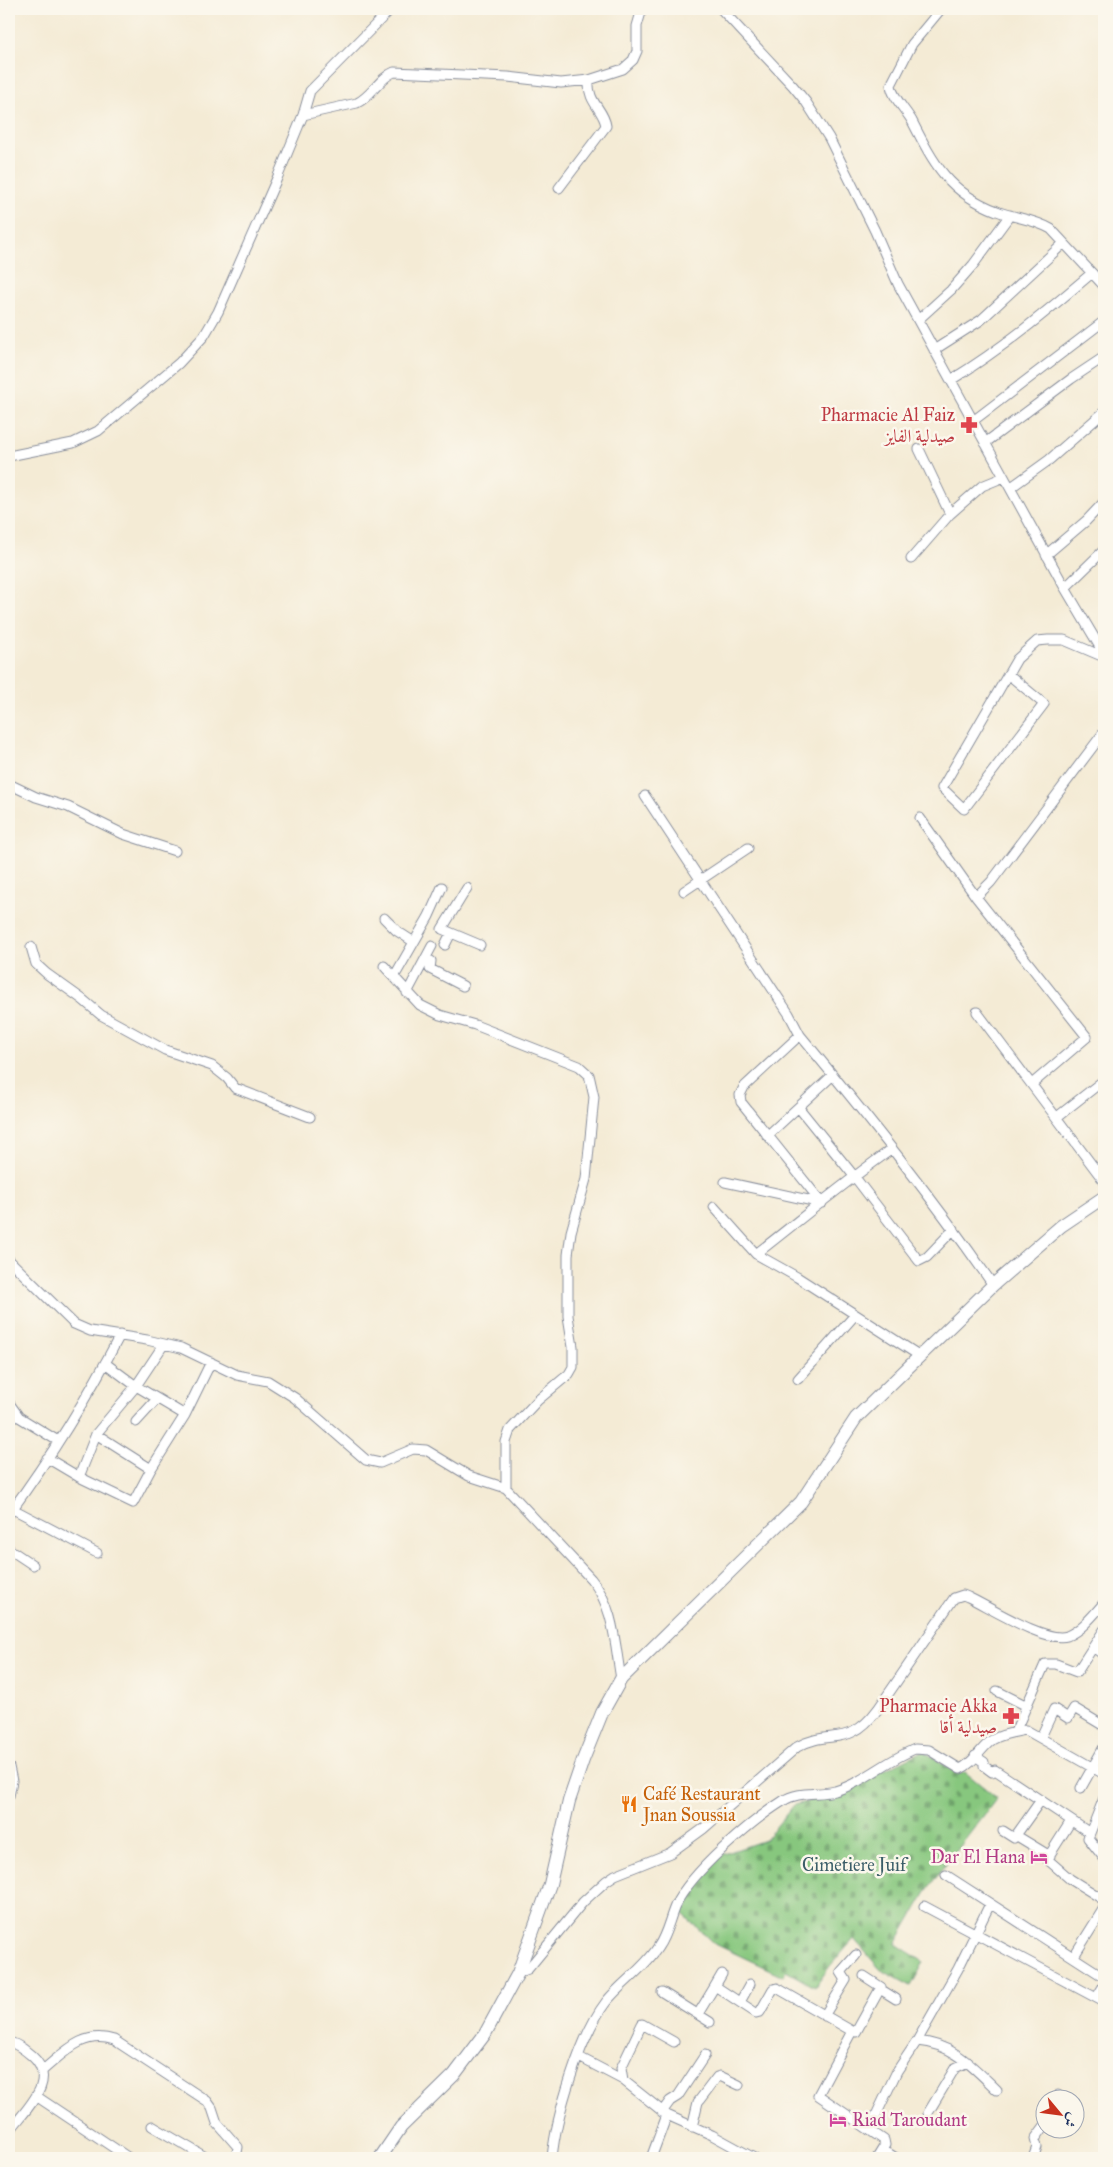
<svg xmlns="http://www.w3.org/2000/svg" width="1113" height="2167" viewBox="0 0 1113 2167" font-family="'IM FELL Great Primer',Amiri,serif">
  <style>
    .cemetery { fill: url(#cemetery-stones); stroke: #517b6e }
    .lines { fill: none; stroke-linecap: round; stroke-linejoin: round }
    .minor-casing { stroke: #888d9a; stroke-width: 11 }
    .secondary-casing { stroke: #888d9a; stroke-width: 14 }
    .minor { stroke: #fff; stroke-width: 9 }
    .secondary { stroke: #fff; stroke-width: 12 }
    .labels { text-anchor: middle; stroke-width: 5; stroke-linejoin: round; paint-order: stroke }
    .health-label { font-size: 18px; fill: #be3a42; stroke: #fbf7ec; text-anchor: end }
    .food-label { font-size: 18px; fill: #c56008; stroke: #fbf7ec; text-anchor: start }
    .hotel-label { font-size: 18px; fill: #b23c85; stroke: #fbf7ec; text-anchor: end }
    .park-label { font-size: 18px; fill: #3b5d68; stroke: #fbf7ec }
  </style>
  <defs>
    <pattern id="cemetery-stones" width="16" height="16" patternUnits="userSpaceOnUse" patternTransform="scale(1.25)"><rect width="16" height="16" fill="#87c77e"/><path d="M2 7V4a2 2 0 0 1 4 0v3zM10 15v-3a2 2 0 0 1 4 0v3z" fill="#6ea26a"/></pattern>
  </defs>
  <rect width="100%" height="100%" fill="#fbf7ec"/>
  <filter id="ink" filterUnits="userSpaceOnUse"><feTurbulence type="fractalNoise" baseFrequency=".02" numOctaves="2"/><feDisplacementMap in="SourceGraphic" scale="10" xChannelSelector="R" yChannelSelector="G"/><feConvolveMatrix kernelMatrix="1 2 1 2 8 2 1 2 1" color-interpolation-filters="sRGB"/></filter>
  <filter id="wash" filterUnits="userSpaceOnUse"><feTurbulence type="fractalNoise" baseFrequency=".0096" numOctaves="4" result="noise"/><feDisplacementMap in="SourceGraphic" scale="20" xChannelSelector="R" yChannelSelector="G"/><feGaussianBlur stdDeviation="1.12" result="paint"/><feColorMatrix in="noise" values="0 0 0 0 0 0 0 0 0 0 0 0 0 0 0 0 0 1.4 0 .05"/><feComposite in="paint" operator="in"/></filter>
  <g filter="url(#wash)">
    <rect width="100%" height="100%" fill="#f4ebd5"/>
    <path class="cemetery" d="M923,1751l36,23 6,-2 32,26 -68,89 -33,57 28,18 -13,24 -31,-17 -26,-30 -24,27 -15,21 -29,-16 -3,5 -70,-33 -32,-31 3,-5 -4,-4 41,-48 44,-15 29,-35 41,-11z"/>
  </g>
  <g filter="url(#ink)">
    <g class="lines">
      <g class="minor-casing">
        <path id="minor" d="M721,9l72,77 13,16 23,36 46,93 23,53 167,304 39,66
          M941,9l-29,35 -21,41c1,12 15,25 21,36 22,43 37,72 85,90 17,7 38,8 54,18l53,57
          M303,115l54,-12c15,-7 22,-25 37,-31l114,5 53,6 28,-3 34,-11 10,-9 4,-9v-25l5,-17
          M559,188l47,-62c-2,-17 -19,-23 -17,-46
          M918,320l33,-30 22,-25 37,-50
          M934,350l47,-30 83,-77
          M951,380c52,-32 94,-67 141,-107
          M973,421l131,-100
          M985,443l86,-64 33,-22
          M919,449l31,65
          M9,456l64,-13 25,-12 81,-68 25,-27 14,-24 60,-136 25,-61 7,-24 81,-82
          M1010,488l39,-28 55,-48
          M1046,555l40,-34 18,-19
          M911,559l39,-45 32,-28 22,-9
          M1065,588l39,-38
          M1008,674l36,30 -80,105 -22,-21 75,-129 20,-18 11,-1h16l40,17
          M9,784l27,13 32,10 55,27 52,17
          M645,796l144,218 11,21c67,81 133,163 193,250
          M920,818l56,79 111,140 -55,47
          M467,888l-25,41 38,16
          M684,891l64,-43
          M976,897l15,-15 113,-150
          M384,918l13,13 17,11
          M445,945l6,-12
          M31,947l5,17 11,10 35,25 19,16 64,35 47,16 15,12 8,10 75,29
          M426,959l5,2 -1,8 33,17
          M384,966l36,39 20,10 35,10 104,41 10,9 5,22 -8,82 -15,53 -3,23v61l5,31v20l-4,7 -31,26 -28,30 -4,12v46
          M394,977l35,-61 13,-29
          M407,993l25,-47
          M977,1012l127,169
          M800,1035l-56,52 -4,8 1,7 81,101
          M799,1108l55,68 65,85 8,-4 27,-28
          M1057,1117l47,-37
          M767,1136l66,-61
          M725,1182l97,21
          M714,1207l42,47 41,23 123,79
          M756,1254c45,-35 89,-72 136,-105
          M9,1260l65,64 16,7 57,9 34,8 56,27 31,6 27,17 71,62 14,3 33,-14 13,1 43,26 37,12 85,91c23,27 24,66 30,100
          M105,1363l31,23 49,29
          M798,1379l57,-64
          M9,1403l10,14 39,24
          M136,1422l21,-23
          M96,1434l55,35
          M47,1458l32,19 54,26 18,-34 34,-54 26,-53
          M79,1477l17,-43 40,-48 28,-42
          M13,1509l84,44
          M9,1514c41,-56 79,-117 111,-179
          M9,1549l24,16
          M1093,1647l11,8
          M997,1691l30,15
          M1015,1732l30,-68h11l21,8 27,-42
          M1041,1737l13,-28 14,9 6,-10 30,18
          M975,1756l9,6v4l8,6 3,-2 95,63
          M9,1767l3,14 -3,15
          M1081,1788l23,-41
          M1104,1798l-16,40 16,20
          M1071,1821l-24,38 23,20 34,21
          M1003,1831l11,7 27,-38
          M1017,1836l33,20
          M946,1875l158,102
          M924,1906l180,96
          M1074,1956l30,-48
          M518,1973l10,-4 55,-67 23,-21 9,-6 55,-22 33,-24 94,-82c33,-19 51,3 81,-38l76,-111 9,-3 5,2c21,10 78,46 99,39 15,-6 27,-22 37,-33
          M722,1974l-7,12 41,27 4,-1 13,-23 4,-1 75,43
          M864,1976l17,11 -25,45 -4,-1 -34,64 66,45 1,5 -8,13
          M880,1989l16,10
          M662,1992l48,30
          M1097,1997l7,-12
          M740,2002l10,-18
          M698,2014l17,-28
          M824,2016l22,-36 -5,-8 15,-17
          M917,2041c36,3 55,25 80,49
          M9,2042c9,2 16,8 23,14 28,25 -7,53 -23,76
          M579,2057l44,23 44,35 45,20 42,23
          M43,2070c22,-18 40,-40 71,-30l93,61 5,7 5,15 21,24 -2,11
          M623,2080l-2,-12 21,-44 32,18
          M1058,2095l2,5
          M36,2096l93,62
          M662,2112l8,-11 8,-5 27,-41
          M928,2113l27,-45 13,-6
          M152,2126l55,32
          M692,2127l6,-25 19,-25 3,-1 19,9
          M869,2130l28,-59 20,-30 41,-72 32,-65
          M883,2150l13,8
          M552,2158c4,-42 28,-122 54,-156 16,-20 38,-33 52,-55 9,-13 11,-27 17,-41 16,-34 76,-85 108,-105 14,-10 35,-6 52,-10 28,-8 52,-31 80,-42l14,1 31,19c13,-5 21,-21 32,-29 9,-6 23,-8 34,-10l78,44
          M651,2158l16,-43
          M1033,2158l4,-11 -2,-8 11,-15"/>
      </g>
      <g class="secondary-casing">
        <path id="secondary" d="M380,2158l21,-31 53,-52 31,-41 33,-61 32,-89 19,-83 14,-41 19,-47 19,-34 180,-177 55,-84 137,-133 68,-59 43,-29"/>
      </g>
      <use href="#minor" class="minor"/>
      <use href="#secondary" class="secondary"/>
    </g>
  </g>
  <defs>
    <g id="pharmacy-bare" transform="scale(1.35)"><path d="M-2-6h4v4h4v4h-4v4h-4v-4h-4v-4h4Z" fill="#e0444e" stroke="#fbf7ec" stroke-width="2.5" paint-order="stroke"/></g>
    <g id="restaurant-bare" transform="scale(1.35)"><path d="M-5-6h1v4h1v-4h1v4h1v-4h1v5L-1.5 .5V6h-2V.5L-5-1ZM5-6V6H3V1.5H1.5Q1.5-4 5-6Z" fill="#e8710a" stroke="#fbf7ec" stroke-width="2.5" paint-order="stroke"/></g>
    <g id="hotel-bare" transform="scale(1.35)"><path d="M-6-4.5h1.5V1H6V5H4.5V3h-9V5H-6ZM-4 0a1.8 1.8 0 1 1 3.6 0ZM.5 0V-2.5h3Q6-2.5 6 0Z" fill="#d1479c" stroke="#fbf7ec" stroke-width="2.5" paint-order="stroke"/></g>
  </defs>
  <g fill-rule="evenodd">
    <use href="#pharmacy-bare" x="969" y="425"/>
    <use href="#pharmacy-bare" x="1011" y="1716"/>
    <use href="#restaurant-bare" x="629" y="1804"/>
    <use href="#hotel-bare" x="1039" y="1857"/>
    <use href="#hotel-bare" x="838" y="2120"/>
  </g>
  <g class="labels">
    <g class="health-label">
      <text x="955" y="421">Pharmacie Al Faiz<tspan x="955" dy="21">صيدلية الفايز</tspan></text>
      <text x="997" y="1712">Pharmacie Akka<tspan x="997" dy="21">صيدلية أقا</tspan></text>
    </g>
    <g class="food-label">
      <text x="643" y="1800">Café Restaurant<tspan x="643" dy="21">Jnan Soussia</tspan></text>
    </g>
    <g class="hotel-label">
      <text x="1025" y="1863">Dar El Hana</text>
      <text x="852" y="2126" text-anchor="start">Riad Taroudant</text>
    </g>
    <g class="park-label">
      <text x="854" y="1871">Cimetiere Juif</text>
    </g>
  </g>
  <rect width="1113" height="2167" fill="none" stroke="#fbf7ec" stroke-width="30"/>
  <g transform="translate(1060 2114) rotate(119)"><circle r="24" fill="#fbf7ec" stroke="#a1a7b3"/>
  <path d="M0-4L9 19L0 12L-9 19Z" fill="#c8321e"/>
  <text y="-8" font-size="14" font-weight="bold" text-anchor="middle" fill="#1b2f5e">ش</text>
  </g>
</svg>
